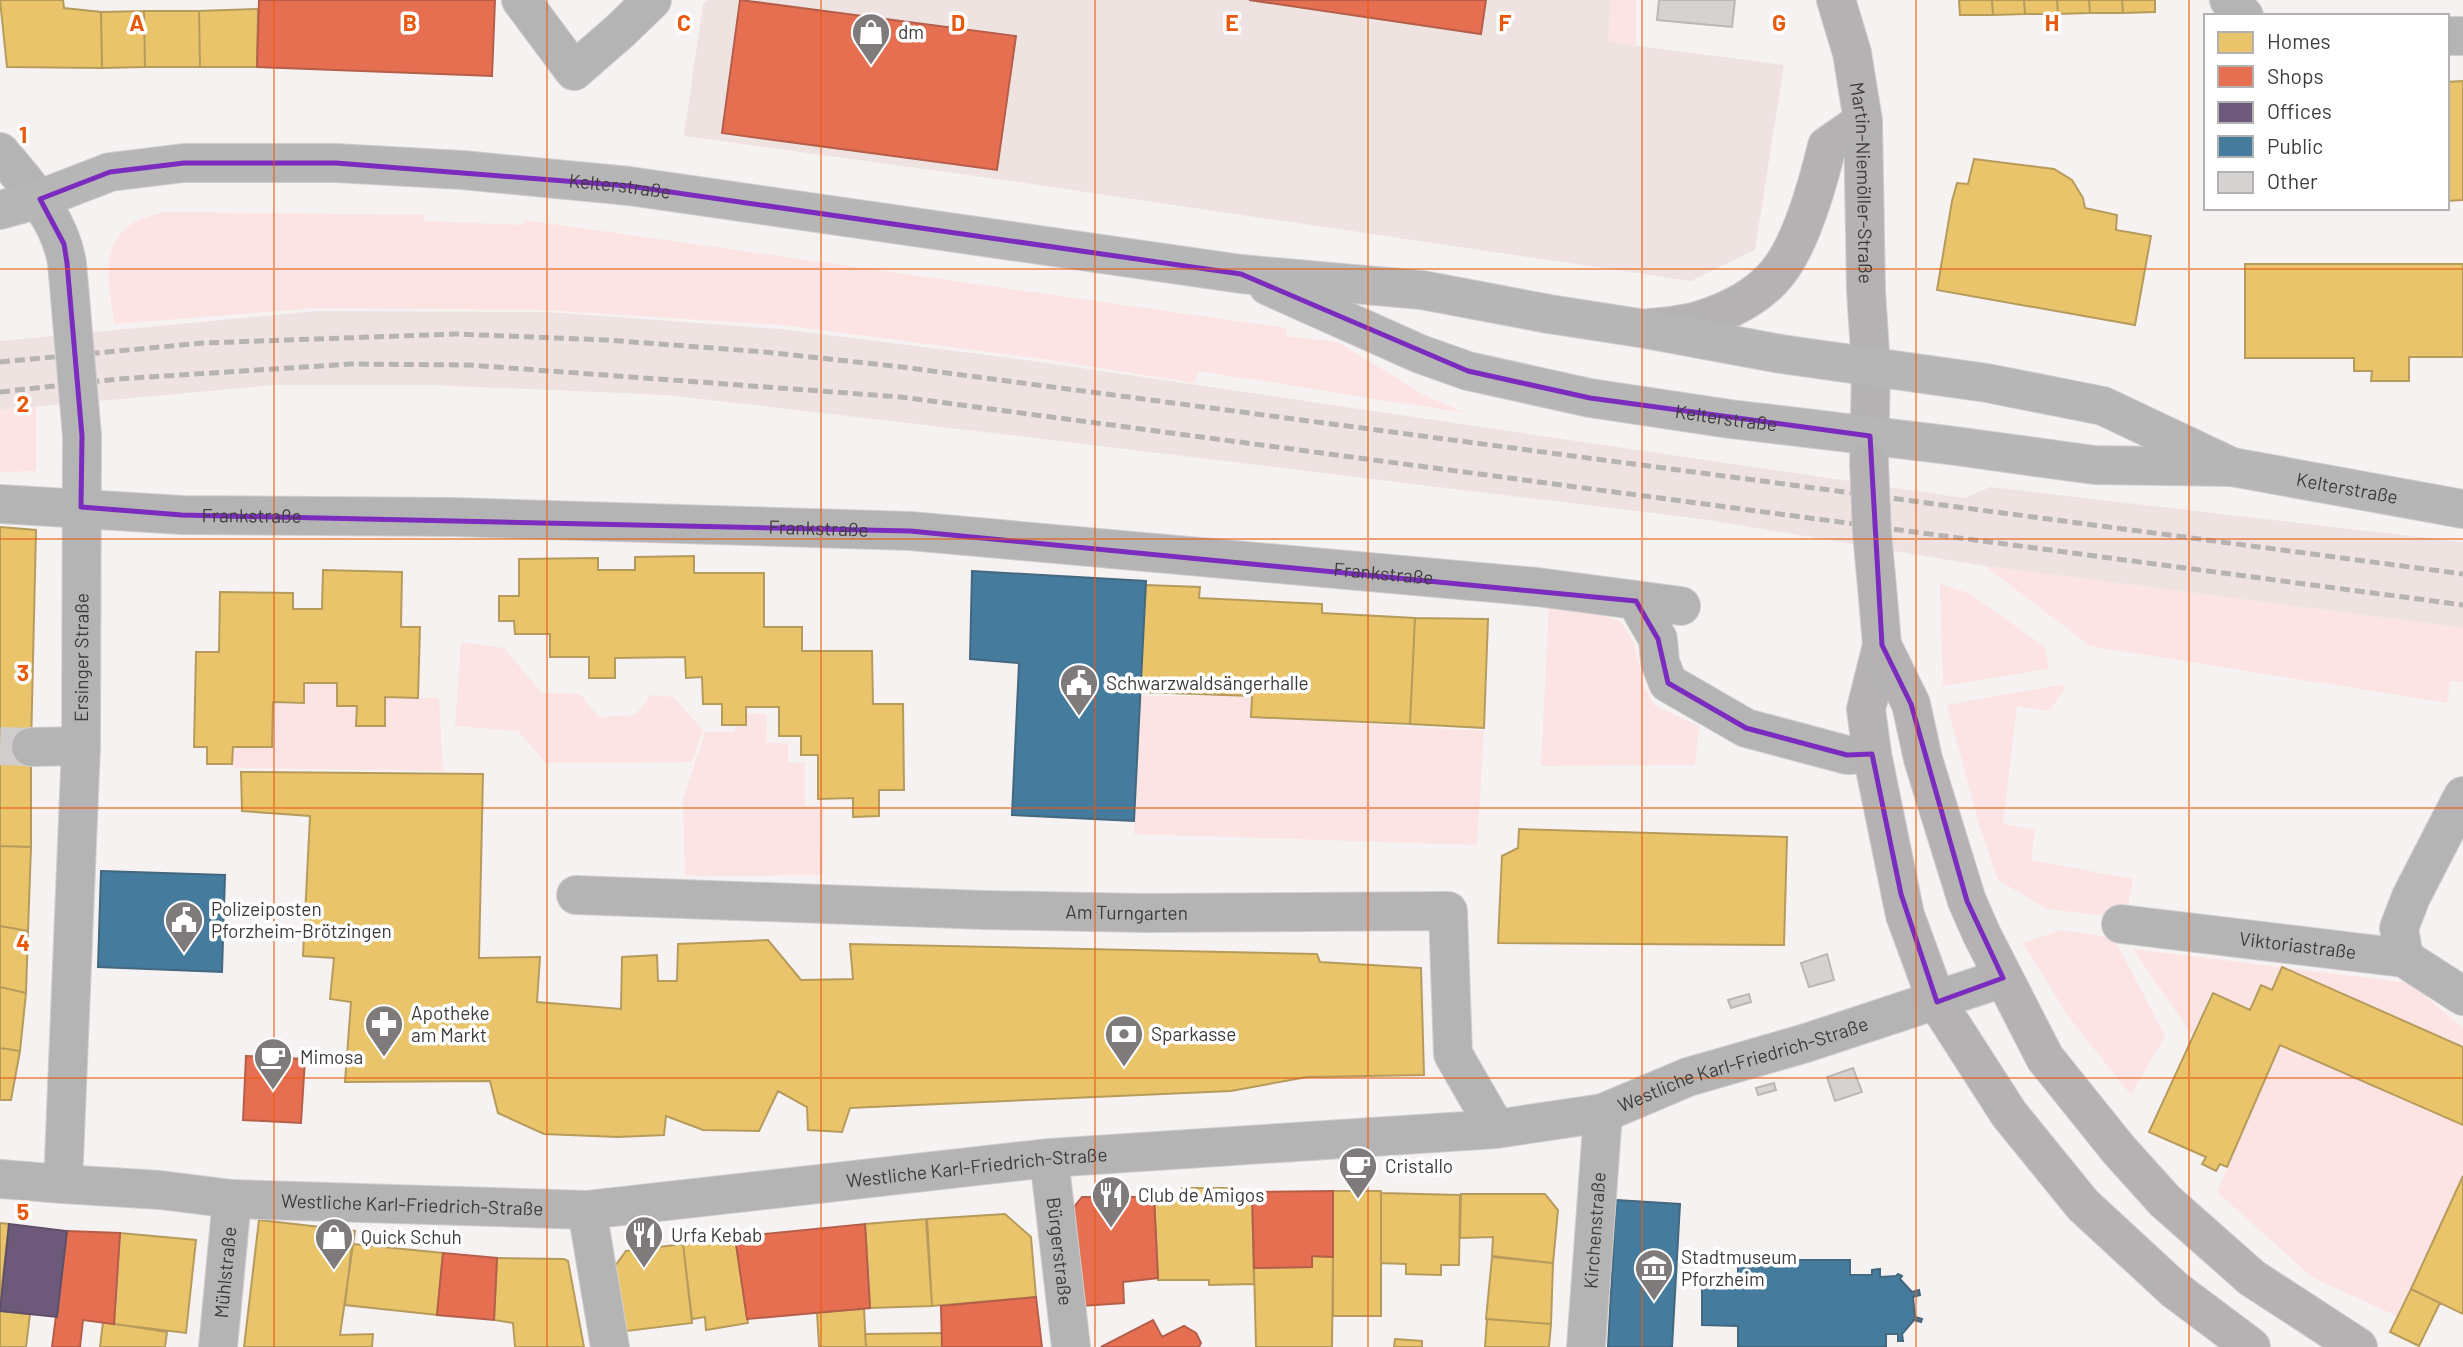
<svg xmlns="http://www.w3.org/2000/svg" width="2463" height="1347" viewBox="0 0 2463 1347" font-family="Barlow,sans-serif">
  <style>
    .built { fill: #efe3e2 }
    .green { fill: #fbe4e3 }
    .homes { fill: #e9c46a; stroke: #b69b5c; stroke-width: 2 }
    .shops { fill: #e76f51; stroke: #b55f4a; stroke-width: 2 }
    .offices { fill: #6d597a; stroke: #5f5067; stroke-width: 2 }
    .public { fill: #457b9d; stroke: #436880; stroke-width: 2 }
    .building { fill: #d5d2d1; stroke: #bab7b6; stroke-width: 2 }
    .lines { fill: none; stroke-linecap: round; stroke-linejoin: round }
    .minor-tunnel { stroke: #d2cdcd; stroke-width: 38; stroke-dasharray: 38 19; stroke-linecap: butt }
    .pedestrian-casing { stroke: #d1cece; stroke-width: 40 }
    .minor-casing { stroke: #d1cece; stroke-width: 40 }
    .secondary-casing { stroke: #d1cece; stroke-width: 40 }
    .primary-casing { stroke: #d1cece; stroke-width: 40 }
    .pedestrian { stroke: #b5b4b4; stroke-width: 38 }
    .minor { stroke: #b5b4b4; stroke-width: 38 }
    .secondary { stroke: #b4b2b3; stroke-width: 38 }
    .primary { stroke: #b7b6b6; stroke-width: 38 }
    .rail { stroke: #b6b3b3; stroke-width: 5; stroke-dasharray: 10 5; stroke-linecap: butt }
    .minor-bridge-casing { stroke: #d1cece; stroke-width: 40; stroke-linecap: butt }
    .secondary-bridge-casing { stroke: #d1cece; stroke-width: 40; stroke-linecap: butt }
    .minor-bridge { stroke: #b5b4b4; stroke-width: 38 }
    .secondary-bridge { stroke: #b4b2b3; stroke-width: 38 }
    .marked { fill: none; stroke: #7b2cbf; stroke-width: 5; stroke-linejoin: round }
    .grid { fill: none; stroke: #e8590c; stroke-width: 2; stroke-opacity: 0.55 }
    .labels { text-anchor: middle; stroke-width: 7; stroke-linejoin: round; paint-order: stroke }
    .poi-label { font-size: 19px; fill: #3f3b3b; stroke: #fff; text-anchor: start }
    .street-label { font-size: 19px; fill: #3f3b3b; stroke: #fff }
    .grid-label { font-size: 23px; text-anchor: middle; font-weight: bold; fill: #e8590c; stroke: #fff; stroke-width: 7; stroke-linejoin: round; paint-order: stroke }
  </style>
  <rect width="100%" height="100%" fill="#f7f2f2"/>
  <path class="built" d="M708,0h903l-3,42 176,23 -29,185 -64,31 -680,-100 -327,-45 19,-132z
    M317,311l229,1 235,17 260,33 923,136 26,-11 473,55v86l-478,-62 -283,-47 -692,-84 -343,-40 -237,-10h-156l-274,25v-69z"/>
  <path class="green" d="M1611,0h25v46l-28,-4z
    M164,212l259,3 1,6 100,4v-5l763,108 -1,8 52,6 86,53 41,18 -266,-42 -4,12 -159,-25 -255,-33 -238,-15 -226,-2 -203,16c-4,-36 -17,-78 19,-101 9,-5 21,-8 31,-11z
    M36,406v65l-36,1v-62z
    M1985,566l478,62v54l-13,-1 -3,22 -357,-57z
    M1940,584l29,9 76,54 4,22 -106,17z
    M1549,605l41,5 31,12 13,21 10,43 11,20 44,20 -4,39 -154,1z
    M461,642l43,6 38,45 38,1 19,23 36,-2 16,-20 22,2 30,33 -11,32 -146,1 -28,-32 -63,-5z
    M304,683l32,1v22h20v20l29,1 1,-29h53l4,73 -211,-3 2,-20h38l1,-45 31,1z
    M2065,684l-1,8 -16,19 -31,-5 -14,118 32,6 -4,30 102,19 -7,39 -79,-9 -49,-29 -20,-59 -31,-116z
    M1140,696h111v21l233,14 -7,114 -343,-11z
    M735,713l32,1 -1,29h22v19l17,1v43h19l-1,69 -138,1 -2,-77 22,-67h30z
    M2061,930l53,8 51,98 -34,59 -63,-79 -45,-73z
    M2133,949l277,34 53,45v19l-182,-80 -10,22 -11,-4 -11,23 -37,-16 -20,43z
    M2280,1045l183,80v51l-66,140 -84,-38 -96,-86z"/>
  <path class="homes" d="M0,0h63l1,8 37,4 1,56 -95,-1z
    M1959,0h33l1,15h-33z
    M1992,0h32l1,14 -32,1z
    M2024,0h33l1,14h-33z
    M2057,0h32l1,13 -32,1z
    M2089,0h33l1,13h-33z
    M2122,0h33v12l-32,1z
    M258,9l-1,58h-57l-1,-56z
    M144,11h55l1,56h-55z
    M144,11l1,56 -43,1 -1,-56z
    M2463,81v119l-16,1v-119z
    M1974,159l80,10 18,11 11,18 2,10 32,7 -1,15 35,6 -16,89 -198,-35 15,-89 5,-18 11,1z
    M2245,264h218v93h-54v24h-38l1,-10h-18v-13h-109z
    M0,527l36,3 -5,217v100l-31,-1z
    M694,556v17h70v54h38v24h70l1,53h30l1,86h-25v26l-26,1v-19l-35,1v-44h-17v-19h-22v-29h-33v18h-24v-21h-19l-1,-27 -16,1 -1,-21 -70,1v20h-26v-21h-39v-23h-35l-1,-13h-15v-25h20v-37l79,-1v12h37v-13z
    M323,570l79,2 -1,55h19l-2,71 -33,-1v29h-29l1,-20h-20v-23h-33v20l-31,-1 -1,45h-39l-1,17h-25v-17h-13l2,-95h23l1,-60 73,1v16h29z
    M1145,585l55,2 -1,11 123,6v9l93,5 -5,106 -159,-7 1,-21 -112,-4z
    M1415,618l73,1 -4,109 -74,-4z
    M241,772l242,2 -4,184 61,-1 -3,45 84,7 1,-52 35,-2 1,26h19l1,-37 90,-4 33,40 52,-1 -3,-35 467,10 3,8 101,6 3,107 -117,2 -76,14 -381,17 -8,24 -34,-2 -1,-23 -29,-16 -19,40 -56,-1 -37,-14 -2,19 -47,2 -73,-3 -46,-21 -8,-32 -145,1 6,-80 -21,-3 4,-41 -31,-2 7,-140 -68,-5z
    M1519,829l268,8 -3,108 -286,-2 4,-87 16,-8z
    M0,846l31,1 -3,84 -28,-5z
    M0,926l28,5 -2,62 -26,-6z
    M2282,967l181,80v78l-183,-80 -53,122 -7,-3 -4,7 -14,-7 4,-7 -57,-25 64,-139 37,17 11,-25 11,5z
    M0,987l26,6 -6,58 -20,-3z
    M0,1048l20,3 -9,49h-11z
    M2463,1176v138l-52,-25z
    M1182,1188h50v5l20,-1 2,92 -45,1v-5h-51l-4,-84h28z
    M1333,1191h48v125h-48z
    M1381,1193l79,2 -1,70h-18v10l-35,-1v-10l-25,-1z
    M1461,1194h84l13,16 -5,53 -61,-7 1,-19 -33,1z
    M1005,1214l26,23 5,60 -104,9 -5,-87z
    M926,1219l6,87 -62,2 -5,-84z
    M259,1220l96,11 -15,104 33,-1 -1,13h-128z
    M0,1223l9,1 -9,79z
    M120,1233l76,7 -10,93 -72,-9z
    M735,1237l13,86 -42,7 -1,-13 -13,2 -9,-75z
    M352,1244l91,9 -6,62 -92,-10z
    M683,1244l9,79 -73,9 -9,-59 16,-22z
    M1312,1256l21,1 -1,90h-76l-2,-79 58,-1z
    M1492,1257l61,6 -2,61 -65,-5z
    M497,1258l67,1 4,2 16,86h-69l-2,-24 -19,-3z
    M2411,1289l29,14 -21,43 -29,-14z
    M864,1309l2,38h-47l-2,-35z
    M0,1311l30,3 -4,33h-26z
    M1487,1319l64,5 -2,23h-64z
    M103,1322l64,10 -2,15h-65z
    M942,1333v14h-76l-1,-13z
    M1395,1339l27,2v6h-28z"/>
  <path class="shops" d="M259,0h236l-3,76 -235,-9z
    M740,0l276,36 -19,134 -275,-37z
    M1249,0h237l-5,34z
    M246,1056l59,3 -4,64 -58,-3z
    M1333,1191v66l-21,-1v11l-58,1 -2,-76z
    M1082,1197h72l4,81 -35,4 1,21 -43,3 -15,-89z
    M865,1224l5,84 -123,11 -12,-82z
    M67,1231l53,2 -6,91 -31,-4 -3,27h-28z
    M443,1253l54,5 -3,62 -57,-5z
    M1036,1297l6,50h-100l-1,-41z
    M1153,1320l9,17 22,-11 12,7 5,10 -2,4h-98z"/>
  <path class="offices" d="M9,1224l58,7 -10,86 -57,-6z"/>
  <path class="public" d="M972,571l174,10 -12,240 -122,-6 7,-152 -49,-4z
    M101,871l124,4 -3,97 -124,-5z
    M1616,1200l64,4 -8,143h-64z
    M1738,1260h112v15h22v-5l8,-1v8l16,-1 2,-2 4,2 -2,3 12,13 7,-2 1,5 -7,2 2,20 7,2 -1,3 -7,-2 -12,14 1,7h-5v-7h-12v13h-148v-21l-36,-1v-40h36z"/>
  <path class="building" d="M1659,0h76l-3,27 -75,-7z
    M1827,954l7,26 -25,7 -8,-24z
    M1749,994l2,8 -20,6 -3,-8z
    M1853,1068l9,24 -27,9 -8,-24z
    M1774,1083l2,7 -18,5 -2,-7z"/>
  <g class="lines">
    <path class="minor-tunnel" d="M0,746l31,1"/>
    <g class="pedestrian-casing">
      <g id="pedestrian">
        <path id="s1" d="M1049,1158l22,189"/>
        <path id="s2" d="M63,1184l97,6 72,9 355,11 462,-52 447,-29 107,-16"/>
        <path d="M587,1210l23,137"/>
        <path id="s3" d="M218,1347l14,-148"/>
      </g>
    </g>
    <g class="minor-casing">
      <g id="minor">
        <path d="M521,0l53,71 46,-40 32,-31"/>
        <path d="M2229,0l15,16"/>
        <path d="M2447,36h16"/>
        <path d="M0,152c28,33 60,67 67,111"/>
        <path id="s4" d="M0,504l182,11 272,2 456,14 627,56 144,19"/>
        <path d="M1636,601l22,38 2,23 8,21 78,45 101,27 25,-1"/>
        <path d="M31,747l50,-1"/>
        <path id="s5" d="M576,895l408,15 159,3 305,-2 5,143 43,75"/>
        <path id="s6" d="M2121,924l283,34 59,38"/>
        <path d="M2404,958l-5,-30 12,-31 52,-101"/>
        <path id="s7" d="M0,1179l63,5 18,-438 1,-310"/>
        <path id="s8" d="M1586,1347l17,-234 85,-36 118,-34 197,-65"/>
      </g>
    </g>
    <g class="secondary-casing">
      <g id="secondary">
        <path id="s9" d="M1836,0l16,53 11,68 3,169 5,78 -2,95"/>
        <path d="M1650,328c18,-2 37,-3 53,-9 25,-8 51,-21 69,-40 27,-27 46,-96 55,-133l36,-25"/>
        <path d="M1878,598l4,47 -16,64 6,45 33,161 32,87 72,112 74,91 92,85 76,57"/>
        <path d="M1882,645l29,59 12,55 44,142 15,34 63,123 74,92 46,51 87,77 106,69"/>
      </g>
    </g>
    <g class="primary-casing">
      <g id="primary">
        <path id="s10" d="M0,210l40,-11 70,-27 74,-9h152l126,7 167,16 612,88 181,16 127,24 97,15 135,25 206,29 116,23 129,61"/>
        <path id="s11" d="M1268,286l152,68 48,17 122,27 140,21 218,26 146,20 138,2 231,42"/>
      </g>
    </g>
    <use href="#pedestrian" class="pedestrian"/>
    <use href="#minor" class="minor"/>
    <use href="#secondary" class="secondary"/>
    <use href="#primary" class="primary"/>
    <path class="rail" d="M0,362l203,-19 253,-9 150,6 159,12 137,15 1561,207
      M0,392l118,-13 233,-15 118,1 432,32 1562,208"/>
    <g class="minor-bridge-casing">
      <path id="minor-bridge" d="M67,263l15,173"/>
    </g>
    <g class="secondary-bridge-casing">
      <path id="secondary-bridge" d="M1869,463l3,70 6,65"/>
    </g>
    <use href="#minor-bridge" class="minor-bridge"/>
    <use href="#secondary-bridge" class="secondary-bridge"/>
  </g>
  <path class="marked" d="M184,163h152l293,23 612,88 227,97 122,27 280,38 12,209 29,59 56,197 36,77 -66,24 -36,-108 -29,-140 -25,1 -101,-27 -78,-45 -10,-44 -22,-38 -726,-70 -728,-16 -101,-8 1,-71 -15,-173 -3,-19 -24,-45 70,-27z"/>
  <path class="grid" d="M274,0v1347M547,0v1347M821,0v1347M1095,0v1347M1368,0v1347M1642,0v1347M1916,0v1347M2189,0v1347M0,269h2463M0,539h2463M0,808h2463M0,1078h2463"/>
  <defs>
    <g id="shop-pin" transform="scale(2.0125)"><path d="M0 17L-7.5 6A9.5 9.5 0 1 1 7.5 6Z" fill="#7f7b7b" stroke="#fff"/><path d="M-5-2.5h2.3a2.7 3.5 0 0 1 5.4 0H5L5.5 6h-11ZM-1.5-2.5h3a1.5 2.3 0 0 0-3 0Z" fill="#fff"/></g>
    <g id="civic-pin" transform="scale(2.0125)"><path d="M0 17L-7.5 6A9.5 9.5 0 1 1 7.5 6Z" fill="#7f7b7b" stroke="#fff"/><path d="M-.6-6.5H3V-4.5H.6V-3L4-1V1h2V6H-6V1h2V-1L-.6-3ZM-1.2 2.5V6h2.4V2.5Z" fill="#fff"/></g>
    <g id="pharmacy-pin" transform="scale(2.0125)"><path d="M0 17L-7.5 6A9.5 9.5 0 1 1 7.5 6Z" fill="#7f7b7b" stroke="#fff"/><path d="M-2-6h4v4h4v4h-4v4h-4v-4h-4v-4h4Z" fill="#fff"/></g>
    <g id="bank-pin" transform="scale(2.0125)"><path d="M0 17L-7.5 6A9.5 9.5 0 1 1 7.5 6Z" fill="#7f7b7b" stroke="#fff"/><path d="M-6-4H6V4H-6ZM0-2.3a2.3 2.3 0 1 0 0 4.6a2.3 2.3 0 1 0 0-4.6Z" fill="#fff"/></g>
    <g id="cafe-pin" transform="scale(2.0125)"><path d="M0 17L-7.5 6A9.5 9.5 0 1 1 7.5 6Z" fill="#7f7b7b" stroke="#fff"/><path d="M-5.5-4.5H6V0H3Q3 3.5 0 3.5H-2.5Q-5.5 3.5-5.5 0ZM3-3.2v2h1.7v-2ZM-6 4.5H4V6H-6Z" fill="#fff"/></g>
    <g id="restaurant-pin" transform="scale(2.0125)"><path d="M0 17L-7.5 6A9.5 9.5 0 1 1 7.5 6Z" fill="#7f7b7b" stroke="#fff"/><path d="M-5-6h1v4h1v-4h1v4h1v-4h1v5L-1.5 .5V6h-2V.5L-5-1ZM5-6V6H3V1.5H1.5Q1.5-4 5-6Z" fill="#fff"/></g>
    <g id="museum-pin" transform="scale(2.0125)"><path d="M0 17L-7.5 6A9.5 9.5 0 1 1 7.5 6Z" fill="#7f7b7b" stroke="#fff"/><path d="M0-6L6-3V-2H-6V-3ZM-5-1h2V3h-2ZM-1-1h2V3h-2ZM3-1h2V3H3ZM-6 4H6V6H-6Z" fill="#fff"/></g>
  </defs>
  <g fill-rule="evenodd">
    <use href="#shop-pin" x="871" y="32"/>
    <use href="#civic-pin" x="1079" y="683"/>
    <use href="#civic-pin" x="184" y="920"/>
    <use href="#pharmacy-pin" x="384" y="1024"/>
    <use href="#bank-pin" x="1124" y="1034"/>
    <use href="#cafe-pin" x="273" y="1057"/>
    <use href="#cafe-pin" x="1358" y="1166"/>
    <use href="#restaurant-pin" x="1111" y="1195"/>
    <use href="#restaurant-pin" x="644" y="1235"/>
    <use href="#shop-pin" x="334" y="1237"/>
    <use href="#museum-pin" x="1654" y="1268"/>
  </g>
  <g class="labels">
    <g class="poi-label">
      <text x="898" y="39">dm</text>
      <text x="1106" y="690">Schwarzwaldsängerhalle</text>
      <text x="211" y="916">Polizeiposten<tspan x="211" dy="22">Pforzheim-Brötzingen</tspan></text>
      <text x="411" y="1020">Apotheke<tspan x="411" dy="22">am Markt</tspan></text>
      <text x="1151" y="1041">Sparkasse</text>
      <text x="300" y="1064">Mimosa</text>
      <text x="1385" y="1173">Cristallo</text>
      <text x="1138" y="1202">Club de Amigos</text>
      <text x="671" y="1242">Urfa Kebab</text>
      <text x="361" y="1244">Quick Schuh</text>
      <text x="1681" y="1264">Stadtmuseum<tspan x="1681" dy="22">Pforzheim</tspan></text>
    </g>
    <g class="street-label">
      <text dy="7" stroke="none"><textPath href="#s9" startOffset="186">Martin-Niemöller-Straße</textPath></text>
      <text dy="7" stroke="none"><textPath href="#s10" startOffset="628">Kelterstraße</textPath></text>
      <text dy="7" stroke="none"><textPath href="#s11" startOffset="480">Kelterstraße</textPath></text>
      <text dy="7" stroke="none"><textPath href="#s11" startOffset="1106">Kelterstraße</textPath></text>
      <text dy="7" stroke="none"><textPath href="#s4" startOffset="252">Frankstraße</textPath></text>
      <text dy="7" stroke="none"><textPath href="#s4" startOffset="819">Frankstraße</textPath></text>
      <text dy="7" stroke="none"><textPath href="#s4" startOffset="1386">Frankstraße</textPath></text>
      <text dy="7" stroke="none"><textPath href="#s7" startOffset="590">Ersinger Straße</textPath></text>
      <text dy="7" stroke="none"><textPath href="#s5" startOffset="551">Am Turngarten</textPath></text>
      <text dy="7" stroke="none"><textPath href="#s6" startOffset="178">Viktoriastraße</textPath></text>
      <text dy="7" stroke="none"><textPath href="#s8" startOffset="383">Westliche Karl-Friedrich-Straße</textPath></text>
      <text dy="7" stroke="none"><textPath href="#s2" startOffset="917">Westliche Karl-Friedrich-Straße</textPath></text>
      <text dy="7" stroke="none"><textPath href="#s2" startOffset="350">Westliche Karl-Friedrich-Straße</textPath></text>
      <text dy="7" stroke="none"><textPath href="#s8" startOffset="117">Kirchenstraße</textPath></text>
      <text dy="7" stroke="none"><textPath href="#s1" startOffset="94">Bürgerstraße</textPath></text>
      <text dy="7" stroke="none"><textPath href="#s3" startOffset="75">Mühlstraße</textPath></text>
    </g>
  </g>
  <g class="grid-label">
    <text x="137" y="31">A</text>
    <text x="410" y="31">B</text>
    <text x="684" y="31">C</text>
    <text x="958" y="31">D</text>
    <text x="1232" y="31">E</text>
    <text x="1505" y="31">F</text>
    <text x="1779" y="31">G</text>
    <text x="2052" y="31">H</text>
    <text x="23" y="143">1</text>
    <text x="23" y="412">2</text>
    <text x="23" y="681">3</text>
    <text x="23" y="951">4</text>
    <text x="23" y="1220">5</text>
  </g>
  <rect x="2204" y="14" width="245" height="196" fill="#ffffff" stroke="#b2b1b1" stroke-width="2"/>
  <rect x="2218" y="32" width="35" height="21" fill="#e9c46a" stroke="#b2b1b1" stroke-width="2"/>
  <text x="2267" y="49" font-size="21" fill="#3f3b3b">Homes</text>
  <rect x="2218" y="66" width="35" height="21" fill="#e76f51" stroke="#b2b1b1" stroke-width="2"/>
  <text x="2267" y="84" font-size="21" fill="#3f3b3b">Shops</text>
  <rect x="2218" y="102" width="35" height="21" fill="#6d597a" stroke="#b2b1b1" stroke-width="2"/>
  <text x="2267" y="119" font-size="21" fill="#3f3b3b">Offices</text>
  <rect x="2218" y="136" width="35" height="21" fill="#457b9d" stroke="#b2b1b1" stroke-width="2"/>
  <text x="2267" y="154" font-size="21" fill="#3f3b3b">Public</text>
  <rect x="2218" y="172" width="35" height="21" fill="#d5d2d1" stroke="#b2b1b1" stroke-width="2"/>
  <text x="2267" y="189" font-size="21" fill="#3f3b3b">Other</text>
</svg>
